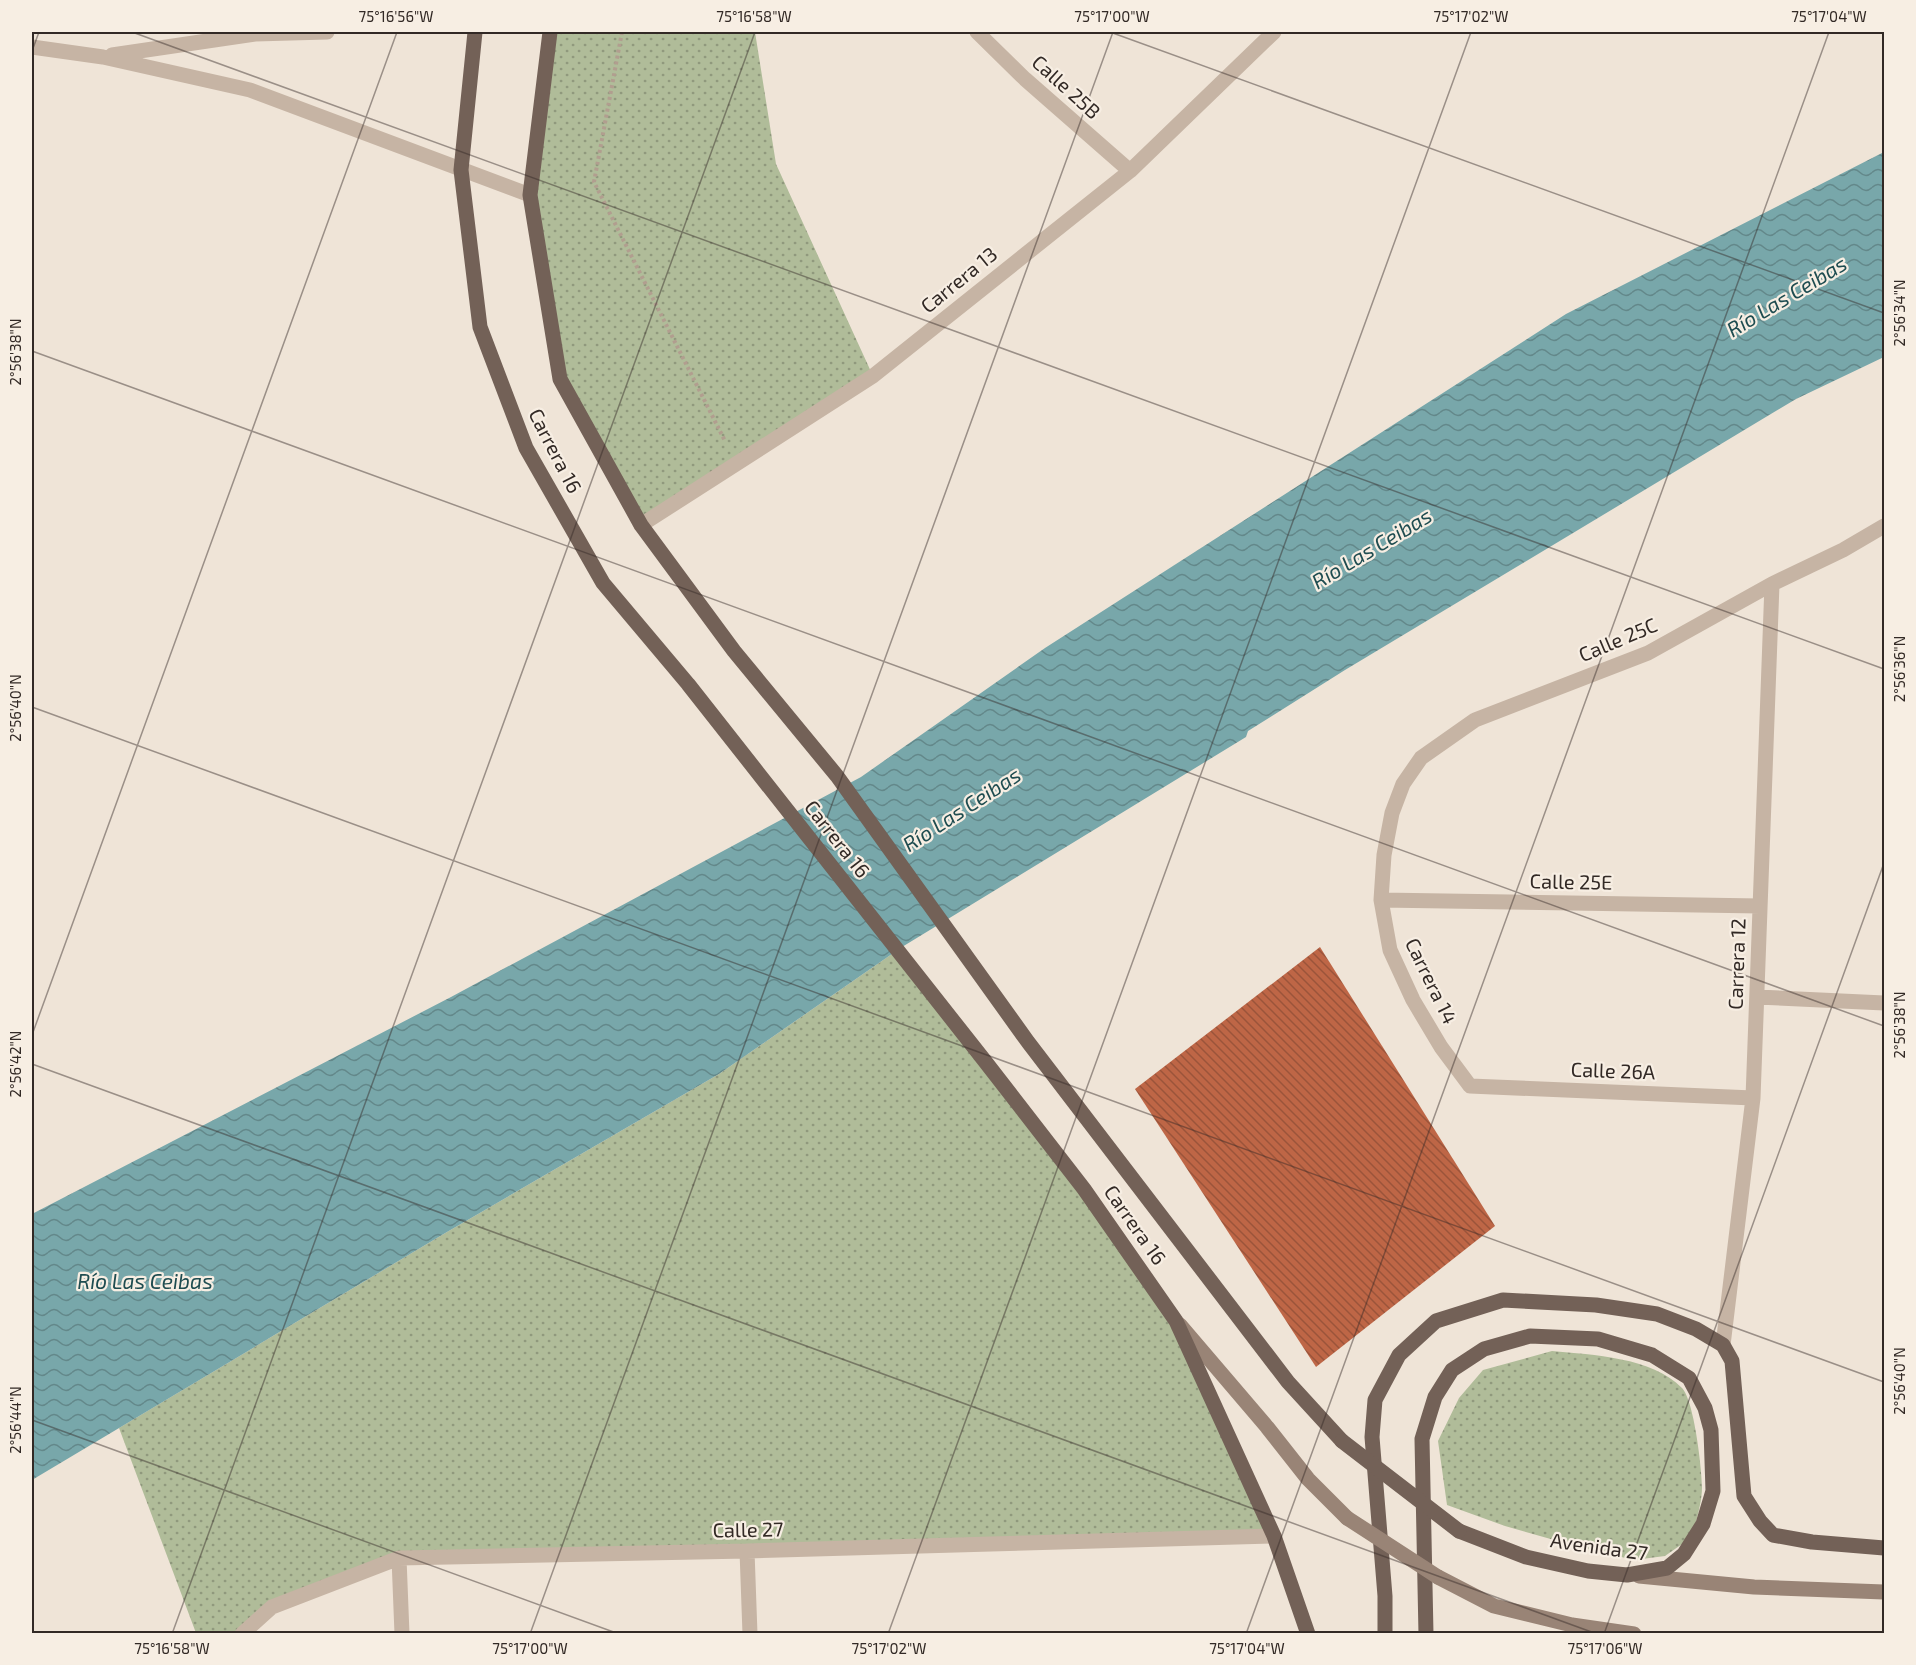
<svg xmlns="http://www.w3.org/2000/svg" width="1916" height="1665" viewBox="0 0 1916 1665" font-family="'Exo 2',sans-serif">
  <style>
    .park { fill: url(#park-dots) }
    .water { fill: url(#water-waves) }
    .building { fill: url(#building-back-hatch) }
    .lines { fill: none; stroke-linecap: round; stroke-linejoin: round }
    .path { stroke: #b19e8f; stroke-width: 4; stroke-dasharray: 3 3; stroke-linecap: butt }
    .street { stroke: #c6b4a4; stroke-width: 15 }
    .secondary { stroke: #998476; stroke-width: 15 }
    .primary { stroke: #736157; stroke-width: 15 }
    .secondary-bridge { stroke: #998476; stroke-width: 15 }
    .primary-bridge { stroke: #736157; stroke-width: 15 }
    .ticks { fill: none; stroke: #322925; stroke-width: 1.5; stroke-opacity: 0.45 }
    .labels { text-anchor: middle; stroke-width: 4.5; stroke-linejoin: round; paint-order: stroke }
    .street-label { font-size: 20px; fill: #322925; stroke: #f7eee3 }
    .water-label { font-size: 21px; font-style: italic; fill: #1e4c50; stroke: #f7eee3 }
    .neatline { fill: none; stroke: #322925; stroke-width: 2 }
    .ticks-label { font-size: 15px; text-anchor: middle; fill: #322925 }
  </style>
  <defs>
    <pattern id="park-dots" width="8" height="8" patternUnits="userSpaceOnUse" patternTransform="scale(1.5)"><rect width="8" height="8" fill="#b0bc99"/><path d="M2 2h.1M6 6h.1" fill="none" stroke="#90997d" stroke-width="1.8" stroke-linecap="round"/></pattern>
    <pattern id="water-waves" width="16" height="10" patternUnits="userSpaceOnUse" patternTransform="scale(1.5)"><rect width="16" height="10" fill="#78a7aa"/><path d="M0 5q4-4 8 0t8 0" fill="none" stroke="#63888a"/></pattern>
    <pattern id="building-back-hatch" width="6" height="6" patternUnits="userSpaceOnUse" patternTransform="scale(1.5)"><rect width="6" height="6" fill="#be6646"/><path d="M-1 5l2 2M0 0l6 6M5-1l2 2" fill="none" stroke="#9b543a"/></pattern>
  </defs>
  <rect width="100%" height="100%" fill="#efe4d7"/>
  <path class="park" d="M550,32h205l21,132 97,212 -232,149 -81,-146 -30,-194z
    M902,947l274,374 98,215 -881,21 -121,50 -30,26h-46l-77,-205 328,-196 272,-158z
    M1552,1351c41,4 100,6 130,37 12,12 20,81 20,99 0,16 -6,34 -10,50l-27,19 -31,4 -55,-13 -74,-21 -58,-21 -9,-64 21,-43 24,-28z"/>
  <path class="water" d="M1884,152v205l-88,42 -451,271 -97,61 -2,6 -344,210 -183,127 -272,158 -415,248v-266l419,-217 410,-220 184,-129 521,-334z"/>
  <path class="building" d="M1320,947l175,279 -179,141 -181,-278z"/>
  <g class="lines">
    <path class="path" d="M622,32l-28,150 131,259"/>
    <path class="street" d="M977,32l48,47 105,92
      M32,47l71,10 147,33 280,105
      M112,55l143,-21 72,-2
      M641,525l232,-149 257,-205 144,-139
      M1381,900l379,6
      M1757,997l127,6
      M1753,1098l-283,-12 -29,-39 -28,-47 -23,-50 -9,-50 3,-45 8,-42 11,-29 18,-26 54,-38 173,-67 124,-69 71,-34 41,-24
      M1723,1345l30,-247 19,-514
      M747,1551l3,83
      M399,1558l3,76
      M242,1634l30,-27 127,-49 348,-7 527,-15"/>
    <path class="secondary" d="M1180,1325l87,102 41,52 39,39
      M1639,1576l115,11 130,5
      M1438,1577l56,29 78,19 62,9"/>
    <path class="primary" d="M475,32l-14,138 19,157 46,121 77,135 85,101 296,376 100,129 92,132 98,215 34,98
      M550,32l-20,163 30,184 81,146 93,126 103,125 191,266 260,340 54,59
      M1385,1634v-38l-13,-159 3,-37 24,-45 37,-34 67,-21 93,5 61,9 39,15 27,16 9,16 12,135 16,25 13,14 39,7 72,6
      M1426,1634l-4,-195 13,-42 17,-27 32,-21 46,-13 68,3 54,16 37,23 16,30 6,22 2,61 -10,33 -19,30 -17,14 -40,7 -39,-4 -62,-14 -67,-26"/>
    <path class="secondary-bridge" d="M1347,1518l91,59"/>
    <path class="primary-bridge" d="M1342,1441l117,90"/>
  </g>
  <path class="ticks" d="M132,32l1752,637M1110,32l774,281M32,51l7,-19M32,351l1852,675M32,707l1852,675M32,1035l365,-1003M32,1064l1565,570M32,1420l587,214M172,1634l583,-1602M530,1634l583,-1602M888,1634l583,-1602M1246,1634l583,-1602M1604,1634l280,-771"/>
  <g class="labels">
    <g class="street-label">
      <text transform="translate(1066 87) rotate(42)" y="7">Calle 25B</text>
      <text transform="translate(959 280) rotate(-39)" y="7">Carrera 13</text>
      <text transform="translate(555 451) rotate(63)" y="7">Carrera 16</text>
      <text transform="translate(1618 640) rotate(-23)" y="7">Calle 25C</text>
      <text transform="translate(837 839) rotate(52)" y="7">Carrera 16</text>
      <text transform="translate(1571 882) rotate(1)" y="7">Calle 25E</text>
      <text transform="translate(1737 964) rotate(-88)" y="7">Carrera 12</text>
      <text transform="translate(1431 981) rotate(64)" y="7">Carrera 14</text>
      <text transform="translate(1613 1071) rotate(2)" y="7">Calle 26A</text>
      <text transform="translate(1135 1225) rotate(55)" y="7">Carrera 16</text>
      <text transform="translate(748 1530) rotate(-1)" y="7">Calle 27</text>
      <text transform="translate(1599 1547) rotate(8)" y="7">Avenida 27</text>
    </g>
    <g class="water-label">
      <text transform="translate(1787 297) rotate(-31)" y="7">Río Las Ceibas</text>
      <text transform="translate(1372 549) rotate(-31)" y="7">Río Las Ceibas</text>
      <text transform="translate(962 810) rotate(-33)" y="7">Río Las Ceibas</text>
      <text x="145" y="1289">Río Las Ceibas</text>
    </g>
  </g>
  <rect width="1916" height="1665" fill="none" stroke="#f7eee3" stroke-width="66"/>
  <rect x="33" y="33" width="1850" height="1599" class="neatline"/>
  <g class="ticks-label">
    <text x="396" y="22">75°16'56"W</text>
    <text x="754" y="22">75°16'58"W</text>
    <text x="1112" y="22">75°17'00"W</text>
    <text x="1471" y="22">75°17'02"W</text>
    <text x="1829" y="22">75°17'04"W</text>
    <text transform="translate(1900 313) rotate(-90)" y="5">2°56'34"N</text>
    <text transform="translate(16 352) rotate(-90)" y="5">2°56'38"N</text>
    <text transform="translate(1900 669) rotate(-90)" y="5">2°56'36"N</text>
    <text transform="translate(16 708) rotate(-90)" y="5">2°56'40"N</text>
    <text transform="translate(1900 1025) rotate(-90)" y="5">2°56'38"N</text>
    <text transform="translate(16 1064) rotate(-90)" y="5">2°56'42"N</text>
    <text transform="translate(1900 1381) rotate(-90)" y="5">2°56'40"N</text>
    <text transform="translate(16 1420) rotate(-90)" y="5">2°56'44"N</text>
    <text x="172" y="1654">75°16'58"W</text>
    <text x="530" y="1654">75°17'00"W</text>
    <text x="889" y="1654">75°17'02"W</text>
    <text x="1247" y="1654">75°17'04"W</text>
    <text x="1605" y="1654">75°17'06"W</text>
  </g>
</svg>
